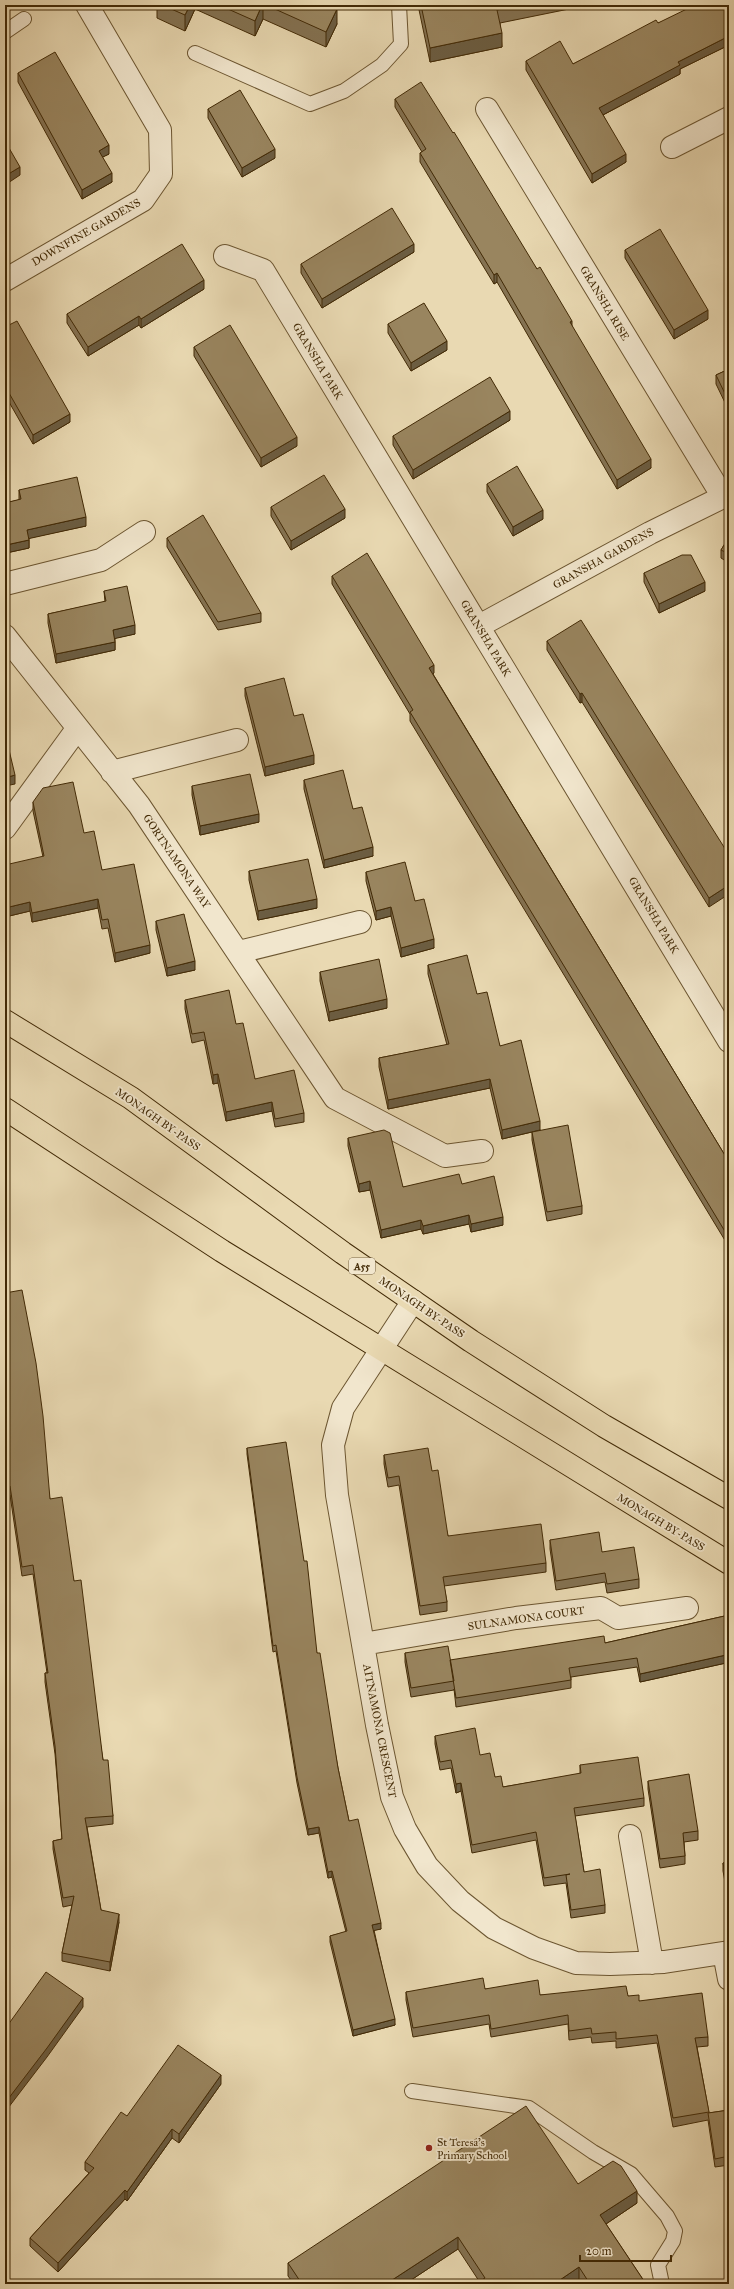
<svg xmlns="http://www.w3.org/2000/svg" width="734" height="2289" viewBox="0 0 734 2289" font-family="'IM FELL Great Primer',serif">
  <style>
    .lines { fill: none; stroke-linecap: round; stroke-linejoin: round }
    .service-casing { stroke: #6c5631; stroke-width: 16 }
    .minor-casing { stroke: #6c5631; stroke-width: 24 }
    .trunk-casing { stroke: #422a06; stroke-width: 24 }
    .service { stroke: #f1e6cd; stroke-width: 14 }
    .minor { stroke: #f1e6cd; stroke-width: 22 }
    .trunk { stroke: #e9d9b2; stroke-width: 22 }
    .wall { fill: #847252; stroke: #422a06 }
    .shaded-wall { fill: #6b5d42; stroke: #422a06 }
    .building { fill: #99855f; stroke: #422a06 }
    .poi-dot { fill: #8f2418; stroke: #f1e6cd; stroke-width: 1.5 }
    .labels { text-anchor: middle; stroke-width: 3.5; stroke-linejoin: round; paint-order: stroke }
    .shield { fill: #f1e6cd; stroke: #766242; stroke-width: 1 }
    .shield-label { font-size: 10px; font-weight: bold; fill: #422a06 }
    .street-label { font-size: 11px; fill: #422a06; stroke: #f1e6cd }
    .poi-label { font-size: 11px; fill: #422a06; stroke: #f1e6cd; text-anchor: start }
  </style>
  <rect width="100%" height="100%" fill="#e9d9b2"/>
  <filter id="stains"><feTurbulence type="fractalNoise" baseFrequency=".005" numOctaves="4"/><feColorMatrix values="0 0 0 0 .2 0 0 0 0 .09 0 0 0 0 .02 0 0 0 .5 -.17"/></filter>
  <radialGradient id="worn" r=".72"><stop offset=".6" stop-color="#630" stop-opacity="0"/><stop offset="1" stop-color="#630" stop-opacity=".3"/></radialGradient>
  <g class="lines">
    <g class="service-casing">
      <path id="service" d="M5,32l19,-13
        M195,53l115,51 34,-13 38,-26 19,-21 -2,-39
        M412,2091l117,17 64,44 38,22 36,42 8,15 -2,10 -15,24 4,19"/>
    </g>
    <g class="minor-casing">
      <path id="minor" d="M487,109l236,388
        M672,147l57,-29
        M225,256l38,14 466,771
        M5,280l138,-80 18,-26 -1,-44 -73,-125
        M5,584l96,-24 43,-28
        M479,626l171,-93 79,-39
        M5,636l134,169 196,293 110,58 37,-5
        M112,772l125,-32
        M5,828l72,-99
        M239,952l121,-30
        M413,1301l-70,107 -10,37 4,50 40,230 15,72 13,32 22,37 33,35 34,27 40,20 42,15 34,1 54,-2 65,-10
        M363,1644l153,-26 85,-10 17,10 69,-10
        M630,1836l22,127
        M724,1953l5,26"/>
    </g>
    <g class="trunk-casing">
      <path id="trunk" d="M5,1021l126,77 212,155 128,88 133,85 125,72
        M5,1109l217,142 507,312"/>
    </g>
    <use href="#service" class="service"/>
    <use href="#minor" class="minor"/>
    <use href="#trunk" class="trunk"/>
  </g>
  <path class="wall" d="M157,5h171l9,19 -11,23 -63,-28 -8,17 -60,-27 -10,22 -28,-13z
    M418,5h162l-11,4 -69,14 2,24 -72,15z
    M729,5v40l-49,24v5l-77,41 23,47 -34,21 -66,-113v-9l47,3 85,-41z
    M18,73l91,81 -7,3 10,25 -30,17 -64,-117z
    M395,99l142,170 35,58 79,141 -34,21 -120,-207 -3,2 -74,-122v-9l2,-1 -27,-45z
    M208,109l67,49 -33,19 -34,-59z
    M625,250l83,69 -34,20 -49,-81z
    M414,252l-92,56 -21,-35v-9z
    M204,289l-63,39 -2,-3 -51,31 -21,-33v-9z
    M388,324l59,26 -36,21 -23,-38z
    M5,327l65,95 -37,22 -28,-49z
    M194,347l103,99 -36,21 -67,-111z
    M729,369v42l-13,-27v-9z
    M510,420l-97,59 -20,-34v-9z
    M487,484l56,35 -30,17 -26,-44z
    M19,490l67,36 -57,12v10l-23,5 -1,-5v-45l14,-3z
    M271,507l74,11 -54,32 -20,-34z
    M729,537v26l-8,-5v-8z
    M167,538l94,75v9l-43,8 -51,-83z
    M644,573l61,18 -46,22 -15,-31z
    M332,576l102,97 -1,1 296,488v85l-319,-526v-7l-78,-130z
    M104,591l31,43 -20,4v12l-59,13 -8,-40v-9l57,-12z
    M547,641l182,214 -20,52 -127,-205 -2,1 -33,-53z
    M245,688l49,28 20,48 -49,12 -20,-80z
    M304,780l49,29 20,47 -49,12 -20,-79z
    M192,786l67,36 -59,13 -8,-40z
    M33,802l51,31 18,37 48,83 -35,9 -7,-34 -6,1 -4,-21 -66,14 -2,-11 -25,6 38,-60 -10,-46z
    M249,871l68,37 -59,12 -9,-40z
    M366,872l49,29 19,47 -33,9 -10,-41 -15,4 -10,-39z
    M156,921l39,49 -28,6 -11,-46z
    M428,965l49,29 23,52 40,84 42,76v8l-35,7 -15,-81v-8l-30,7 -12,-51 -102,21 -9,-42v-9l68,-13 -19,-71z
    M320,972l67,36 -58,13 -9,-40z
    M185,1000l70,79 49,34v9l-29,5 -3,-16 -46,10 -8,-38 -5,1 -9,-44 -12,3 -7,-34z
    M348,1138l55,49 59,-3 41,41 -32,7 -2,-8 -46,10 -2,-5 -40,9 -11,-48 -11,2 -11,-46z
    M5,1293l45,206 24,82 29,179 10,56v8l-26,3 14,83 18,12 -9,49 -48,-10v-8l10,-48 -9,2 -10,-58v-8l9,-2 -7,-85 -10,-72v-9h2l-14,-99 -11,2 -12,-81h-5z
    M247,1448l70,205 21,115 11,53 32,108 -7,1 21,95 -42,11 -23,-94v-6l16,-4 -14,-55 -4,1 -9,-45 -11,2 -11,-52 -21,-132 -3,1 -26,-198z
    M384,1455l48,16 16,65 98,27v9l-102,14 3,16v9l-27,4 -21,-130 -11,2 -4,-23z
    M550,1540l52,12 37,27v9l-32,5 -2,-11 -49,8 -6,-41z
    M729,1615v52h-3v-4l-86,19 -3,-15 -66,10v11l-115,19 -2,-18v1l-43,7 -6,-35v-9l45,8 155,-18z
    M435,1736l45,19 15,22 8,10 77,-13v-9l64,33v8l-69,10 9,56 21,33v8l-34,5 -5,-35 -22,3 -8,-46 -64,13 -11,-62 -5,2 -5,-25 -11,2 -5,-26z
    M648,1781l50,50v9l-14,2 1,14v8l-25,4 -12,-79z
    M729,1862v36h-1l-5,-27v-8z
    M485,1989l55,6 88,1 11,5 69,36v9l-11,1 12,66 20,-3v55l-14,2 -7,-47 -35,7 -16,-84 -41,5v-7l-24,2 -1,-6 -22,3 -1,-16 -77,13 -2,-13 -76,13 -7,-37v-8z
    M221,2084l-42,59 -7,-5 -45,63 -2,-2 -67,73 -28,-26v-8l59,-65 -4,-3v-8l42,-46z
    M578,2184l59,19 -31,21 40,60h-64l-3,-5 -7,5h-97l4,-3 -21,-32 -53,35h-111l-6,-8v-13z"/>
  <path class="shaded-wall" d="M190,5h5v4l-10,22v-16z
    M262,5h1v14l-8,17v-15z
    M569,5h11l-11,4z
    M337,9v15l-11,23v-15z
    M502,33v14l-72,15v-14z
    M729,36v9l-49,24v5l-81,43v-9l79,-46z
    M109,145v9l-10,5v-8z
    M275,149v9l-33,19v-9z
    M626,154v8l-34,21v-9z
    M20,167v8l-15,10v-9z
    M112,173v9l-30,17v-9z
    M414,244v8l-92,56v-9z
    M497,273v9l-3,2v-9z
    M204,280v9l-63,39v-9z
    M708,310v9l-34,20v-9z
    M139,316v9l-51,31v-9z
    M572,321v9l-2,-8z
    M447,341v9l-36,21v-8z
    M510,411v9l-97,59v-9z
    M70,414v8l-37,22v-9z
    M297,437v9l-36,21v-9z
    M651,459v9l-34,21v-9z
    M345,509v9l-54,32v-9z
    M543,510v9l-30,17v-9z
    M86,517v9l-59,13v-9z
    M29,540v8l-23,5v-8z
    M705,582v9l-46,22v-9z
    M135,625v9l-22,5v-9z
    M115,642v8l-59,13v-9z
    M434,665v8l-5,4v-9z
    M582,693v9l-2,1v-9z
    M314,755v9l-49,12v-9z
    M15,775v9l-10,2v-8z
    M259,814v8l-59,13v-9z
    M373,847v9l-49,12v-8z
    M729,885v9l-20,13v-9z
    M98,899v9l-66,14v-9z
    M317,899v9l-59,12v-9z
    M30,902v9l-25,6v-9z
    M391,907v9l-15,4v-9z
    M434,939v9l-33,9v-9z
    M150,945v8l-35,9v-9z
    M195,961v9l-28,6v-8z
    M387,999v9l-58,13v-9z
    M218,1074v9l-5,1v-9z
    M490,1079v9l-102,21v-9z
    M272,1102v9l-46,10v-9z
    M540,1121v9l-38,9v-9z
    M370,1181v9l-11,2v-8z
    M469,1215v9l-46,10v-8z
    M503,1217v8l-32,7v-8z
    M421,1220v9l-40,9v-8z
    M726,1655v8l-86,19v-8z
    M461,1783v8l-5,2v-9z
    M319,1827v6l-11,2v-6z
    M332,1871v6l-4,1v-6z
    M119,1914v8l-9,49v-9z
    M381,1923v6l-9,2v-6z
    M83,1998v9l-36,50 -42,55v-9z
    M395,2019v6l-42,11v-6z
    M221,2075v9l-42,59v-9z
    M172,2129v9l-45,63v-9z
    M125,2190v9l-67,73v-9z
    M637,2191v12l-37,25v-13z
    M458,2237v12l-53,35h-19z
    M579,2267v12l-7,5h-18z"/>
  <path class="building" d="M162,5h28l-5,10z
    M219,5h43l-7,16z
    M266,5h62l9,4 -11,23z
    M421,5h100l-24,5 5,23 -72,15z
    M695,5h34v31l-51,26 2,3 -81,43 27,46 -34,20 -66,-113 34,-20 13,23 83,-44 2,3z
    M55,52l54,93 -10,6 13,22 -30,17 -64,-117z
    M421,82l32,51 1,-1 83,137 3,-2 32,54 -2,1 81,137 -34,21 -120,-207 -3,2 -74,-122 6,-4 -31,-50z
    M240,90l35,59 -33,19 -34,-59z
    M5,141l15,26 -15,9z
    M392,208l22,36 -92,55 -21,-35z
    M660,229l48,81 -34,20 -49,-80z
    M182,244l22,36 -63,39 -2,-3 -51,31 -21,-33z
    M424,303l23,38 -36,22 -23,-39z
    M17,321l53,93 -37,21 -28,-49v-59z
    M230,325l67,112 -36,21 -67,-111z
    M729,369v33l-13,-27z
    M490,377l20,34 -97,59 -20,-34z
    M517,466l26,44 -30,17 -26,-43z
    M324,475l21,34 -54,32 -20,-34z
    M77,477l9,40 -59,13 2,10 -23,5 -1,-6v-36l16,-4 -2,-9z
    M203,515l58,98 -43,9 -51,-84z
    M729,537v17l-8,-4z
    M367,553l67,112 -5,3 300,494v76l-319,-526 3,-2 -81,-134z
    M682,555h9l14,27 -46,22 -15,-31z
    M127,586l8,39 -22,5 2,12 -59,12 -8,-40 58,-13 -2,-10z
    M581,620l148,235v30l-20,13 -127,-205 -2,1 -33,-53z
    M284,678l10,38 9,-2 11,41 -49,12 -20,-79z
    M5,733l10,42 -10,3z
    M343,770l10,39 9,-2 11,40 -49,13 -20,-80z
    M250,774l9,40 -59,12 -8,-40z
    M73,782l11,51 10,-2 8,39 32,-6 16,81 -35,8 -7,-34 -6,1 -4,-21 -66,14 -2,-11 -25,6v-43l39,-9 -11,-54 10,-14z
    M308,859l9,40 -59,12 -9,-40z
    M405,862l10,39 9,-2 10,40 -33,9 -10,-41 -15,4 -10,-39z
    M184,914l11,47 -28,7 -11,-47z
    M467,955l10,39 10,-2 13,54 21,-6 19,81 -38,9 -12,-51 -102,21 -9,-42 70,-14 -21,-79z
    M379,959l8,40 -58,13 -9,-40z
    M229,990l7,34 7,-1 12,56 39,-9 10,43 -29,6 -3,-17 -46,10 -8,-38 -5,1 -9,-43 -12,2 -7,-34z
    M568,1125l14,81 -35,6 -15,-80z
    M384,1130l6,3 13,54 56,-13 3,10 32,-8 9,41 -32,7 -2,-9 -46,11 -2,-6 -40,10 -11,-49 -11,3 -11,-46z
    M22,1290l14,73 7,53 7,83 12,-2 12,84 7,-1 22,180h5l5,56 -28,2 16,92 18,4 -9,48 -48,-9 12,-57 -11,2 -10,-57 9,-2 -7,-93 -10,-73h3l-15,-108 -11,2 -12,-81 -5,1v-194z
    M286,1442l18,119h3l10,92h3l18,115 11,53 9,-2 23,104 -9,2 23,94 -42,11 -23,-94 17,-5 -15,-60 -4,1 -9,-45 -11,2 -11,-52 -21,-132 -3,1 -26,-198z
    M428,1448l4,23 6,-1 10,66 93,-12 5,39 -103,14 4,25 -27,4 -21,-130 -11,2 -4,-23z
    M599,1532l3,20 32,-5 5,32 -32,5 -2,-11 -49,8 -6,-41z
    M729,1615v43l-3,1v-4l-86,19 -3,-16 -68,10 2,12 -115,18 -6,-38 154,-24 1,7z
    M448,1646l6,35 -43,7 -6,-35z
    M475,1728l5,27 10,-2 5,24 6,-1 2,11 78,-14 -1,-8 58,-8 6,41 -70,10 10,64 16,-3 5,36 -34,5 -5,-35 4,-1 -26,4 -8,-46 -64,13 -11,-62 -5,1 -5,-24 -11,2 -5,-26z
    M689,1774l9,57 -15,2 2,23 -25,3 -12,-78z
    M729,1862v28h-1l-5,-27z
    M46,1972l37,26 -36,50 -42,55v-74z
    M483,1978l2,11 53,-9 2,15 86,-9 2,10 11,-1v6l63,-8 6,44 -13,1 14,74 -36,6 -16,-83 -41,4v-7l-24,2 -1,-6 -22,3 -1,-16 -77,14 -2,-14 -76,13 -7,-36z
    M178,2045l43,30 -42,59 -7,-5 -45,63 -2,-2 -67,73 -28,-25 64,-70 -9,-6 36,-50 6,4z
    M526,2106l52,78 35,-23 8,5 16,25 -37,24 46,69h-56l-11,-17 -25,17h-79l10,-6 -27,-41 -72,47h-84l-14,-21z
    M729,2110v46l-14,3 -7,-46z"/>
  <circle class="poi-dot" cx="429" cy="2148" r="4"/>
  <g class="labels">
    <rect class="shield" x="349" y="1258" width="26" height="16" rx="3"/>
    <g class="shield-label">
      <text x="362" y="1270">A55</text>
    </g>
    <g class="street-label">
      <text transform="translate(86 232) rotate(-30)" y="4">DOWNFINE GARDENS</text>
      <text transform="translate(605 303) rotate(59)" y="4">GRANSHA RISE</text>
      <text transform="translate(318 361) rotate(59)" y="4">GRANSHA PARK</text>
      <text transform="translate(603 558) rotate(-29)" y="4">GRANSHA GARDENS</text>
      <text transform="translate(486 638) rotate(59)" y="4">GRANSHA PARK</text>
      <text transform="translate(177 861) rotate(56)" y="4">GORTNAMONA WAY</text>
      <text transform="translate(654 915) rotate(59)" y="4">GRANSHA PARK</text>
      <text transform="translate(158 1119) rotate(35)" y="4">MONAGH BY-PASS</text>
      <text transform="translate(422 1307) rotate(34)" y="4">MONAGH BY-PASS</text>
      <text transform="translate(661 1522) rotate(31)" y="4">MONAGH BY-PASS</text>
      <text transform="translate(526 1618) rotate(-8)" y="4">SULNAMONA COURT</text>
      <text transform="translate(380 1731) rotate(79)" y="4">AITNAMONA CRESCENT</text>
    </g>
    <g class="poi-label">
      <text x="437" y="2146">St Teresa's<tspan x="437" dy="13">Primary School</tspan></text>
    </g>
  </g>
  <rect width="734" height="2289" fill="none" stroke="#e9d9b2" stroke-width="20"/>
  <rect x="6" y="6" width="722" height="2277" fill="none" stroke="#422a06" stroke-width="2"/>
  <rect x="10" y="10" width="714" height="2269" fill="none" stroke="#422a06"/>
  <path d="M580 2255v6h91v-6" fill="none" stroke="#422a06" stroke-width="2"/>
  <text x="586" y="2255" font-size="12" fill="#422a06" stroke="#f1e6cd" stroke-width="3" paint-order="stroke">20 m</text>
  <rect width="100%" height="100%" filter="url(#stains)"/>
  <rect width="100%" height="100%" fill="url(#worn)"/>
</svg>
